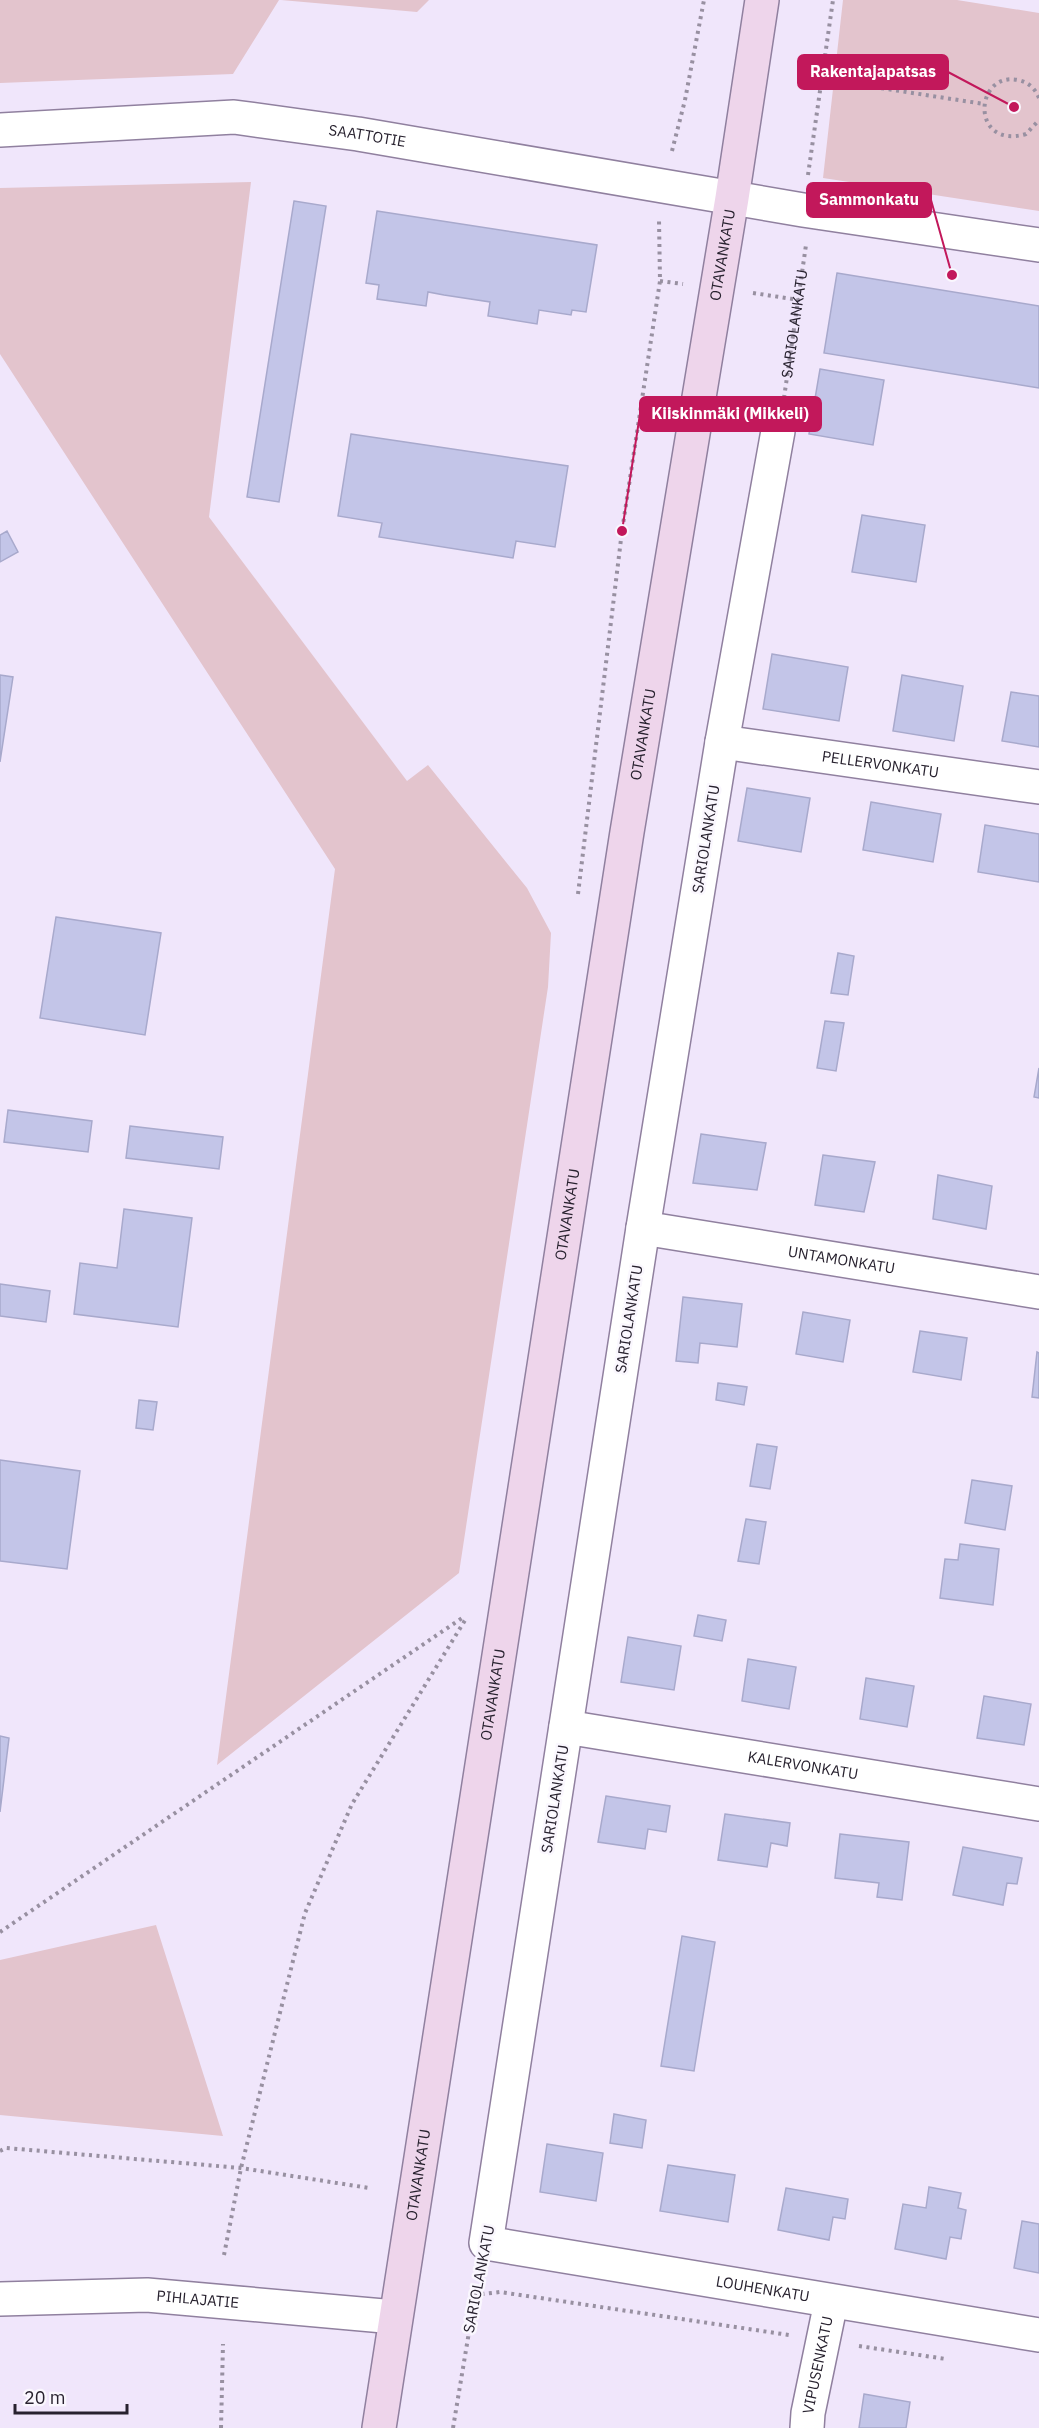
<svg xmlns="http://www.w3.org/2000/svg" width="1039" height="2428" viewBox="0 0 1039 2428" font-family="'IBM Plex Sans',sans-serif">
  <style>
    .green { fill: #e3c4cd }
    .building { fill: #c3c5e8; stroke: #a8a9cc; stroke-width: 1.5 }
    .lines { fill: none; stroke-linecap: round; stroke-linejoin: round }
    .minor-casing { stroke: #90809f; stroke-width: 36 }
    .tertiary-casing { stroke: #90809f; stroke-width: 36 }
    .secondary-casing { stroke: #90809f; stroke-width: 36 }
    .path { stroke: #9890a1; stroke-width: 4; stroke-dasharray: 3 4.5; stroke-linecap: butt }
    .minor { stroke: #fff; stroke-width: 33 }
    .tertiary { stroke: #fff; stroke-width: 33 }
    .secondary { stroke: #eed5eb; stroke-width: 33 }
    .labels { text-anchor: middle; stroke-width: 5; stroke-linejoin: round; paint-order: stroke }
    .street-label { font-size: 15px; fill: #28222f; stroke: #faf7fe }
    .leader { fill: none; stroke: #c2185b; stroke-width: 2 }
    .callout-dot { fill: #c2185b; stroke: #faf7fe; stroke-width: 2 }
    .callout { fill: #c2185b; stroke: #c2185b; stroke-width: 2 }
    .callout-label { font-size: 16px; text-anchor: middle; font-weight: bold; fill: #fff }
  </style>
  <rect width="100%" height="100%" fill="#f0e6fb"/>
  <path class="green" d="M0,0h279l-46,74 -233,9z
    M281,0h148l-12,12z
    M843,0h114l82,13v198l-216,-33z
    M251,182l-42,335 198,264 21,-16 99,123 24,45 -3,54 -89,586 -242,192 118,-896 -335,-515v-166z
    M156,1925l67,211 -223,-21v-155z"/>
  <path class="building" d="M294,201l32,5 -47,296 -32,-5z
    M377,211l220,34 -11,67 -14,-2 -1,5 -32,-5 -2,14 -49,-8 2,-14 -46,-7 -16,-3 -2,14 -49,-7 2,-14 -13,-2z
    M837,273l202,33v82l-215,-35z
    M820,369l64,11 -11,65 -64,-11z
    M351,434l217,32 -13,81 -39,-6 -3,17 -134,-21 3,-14 -44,-7z
    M862,515l63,10 -9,57 -64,-10z
    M7,531l11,21 -18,10v-27z
    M772,654l76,13 -9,54 -76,-12z
    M0,675l13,2 -13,85z
    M902,675l61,11 -9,55 -61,-10z
    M1011,692l28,4v51l-37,-6z
    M747,788l63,10 -9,54 -63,-11z
    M871,802l70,12 -8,48 -70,-12z
    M985,825l54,9v48l-61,-10z
    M56,917l105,16 -16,102 -105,-17z
    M838,953l16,3 -6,39 -17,-2z
    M825,1021l19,2 -8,48 -19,-3z
    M1039,1068v30l-5,-1z
    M8,1110l84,11 -4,31 -84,-10z
    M130,1126l93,11 -4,32 -93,-11z
    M701,1134l65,9 -9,47 -64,-7z
    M823,1155l52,7 -11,50 -49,-7z
    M938,1175l54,11 -6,43 -53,-10z
    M124,1209l68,9 -14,109 -104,-13 6,-51 37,5z
    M0,1284l50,7 -4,31 -46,-6z
    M683,1297l59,7 -5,43 -37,-4 -2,20 -22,-2z
    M803,1312l47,8 -7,42 -47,-8z
    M920,1331l47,7 -6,42 -48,-8z
    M1037,1352l2,1v45l-7,-1z
    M718,1383l29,4 -3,18 -28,-5z
    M139,1400l18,2 -4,28 -17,-2z
    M757,1444l20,3 -7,42 -20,-3z
    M0,1460l80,11 -13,98 -67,-8z
    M972,1480l40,6 -7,44 -40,-7z
    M746,1519l20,3 -7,42 -21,-3z
    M960,1544l39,5 -6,56 -53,-7 5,-39 13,1z
    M698,1615l28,5 -4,21 -28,-5z
    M628,1637l53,9 -7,44 -53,-8z
    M748,1659l48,8 -7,42 -47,-8z
    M866,1678l48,8 -7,41 -47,-8z
    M984,1696l47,8 -7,41 -47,-7z
    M0,1736l9,2 -9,74z
    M606,1796l64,10 -4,26 -18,-3 -3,20 -47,-7z
    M725,1814l65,9 -3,23 -16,-3 -4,24 -49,-7z
    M840,1834l69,8 -7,58 -25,-3 2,-14 -44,-5z
    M963,1847l59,11 -5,26 -10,-1 -4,22 -50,-10z
    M682,1936l33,6 -21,129 -33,-5z
    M614,2114l32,6 -4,28 -32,-5z
    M547,2144l56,9 -7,48 -56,-9z
    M668,2165l67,10 -7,47 -68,-11z
    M929,2187l32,6 -3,15 8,2 -5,29 -11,-2 -4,22 -51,-10 8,-45 23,4z
    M786,2188l62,11 -3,20 -12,-2 -4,23 -51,-10z
    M1022,2221l17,3v49l-25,-5z
    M864,2394l46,8 -4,26h-47z"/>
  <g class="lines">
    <g class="minor-casing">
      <g id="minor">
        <path id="s2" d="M778,431l-56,311 -79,486 -157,1015 553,92"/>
        <path id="s3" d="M722,742l317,45"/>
        <path id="s4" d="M643,1228l396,64"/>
        <path id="s5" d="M566,1727l473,77"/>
        <path id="s6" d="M807,2428l1,-15 23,-111"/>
      </g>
    </g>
    <g class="tertiary-casing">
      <g id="tertiary">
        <path id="s7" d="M0,130l234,-13 124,17 445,76 236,35"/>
        <path id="s8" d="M0,2299l147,-4 248,22"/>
      </g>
    </g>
    <g class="secondary-casing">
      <g id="secondary">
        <path id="s9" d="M379,2428l248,-1596 105,-634 30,-198"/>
      </g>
    </g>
    <g class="path">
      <path d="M822,79l162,25"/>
      <path d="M1039,98c-4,-10 -11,-16 -21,-18 -44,-9 -48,70 8,54l13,-14"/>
      <path d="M672,151l13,-51 19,-100"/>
      <path d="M808,175l25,-175"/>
      <path d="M660,281l23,3"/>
      <path d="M753,293l46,7"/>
      <path id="s1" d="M784,398l22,-153"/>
      <path d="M578,894l44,-363 38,-250 -1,-61"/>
      <path d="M0,1932l465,-316"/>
      <path d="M0,2151l6,-3 235,20 128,20"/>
      <path d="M224,2255l17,-87 64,-255 47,-109 115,-187"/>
      <path d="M474,2295l26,-3 289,43"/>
      <path d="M859,2346l87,13"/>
      <path d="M221,2428l2,-84"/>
      <path d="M453,2428l25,-150"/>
    </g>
    <use href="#minor" class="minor"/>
    <use href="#tertiary" class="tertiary"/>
    <use href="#secondary" class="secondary"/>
  </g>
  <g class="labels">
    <g class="street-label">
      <text dy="5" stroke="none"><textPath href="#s7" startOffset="369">SAATTOTIE</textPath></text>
      <text dy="5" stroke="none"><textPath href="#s9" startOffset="2200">OTAVANKATU</textPath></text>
      <text dy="5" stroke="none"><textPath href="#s1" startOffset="75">SARIOLANKATU</textPath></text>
      <text dy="5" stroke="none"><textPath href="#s9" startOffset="1714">OTAVANKATU</textPath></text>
      <text dy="5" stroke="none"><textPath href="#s3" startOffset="160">PELLERVONKATU</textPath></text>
      <text transform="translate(706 839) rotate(-81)" y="5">SARIOLANKATU</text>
      <text dy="5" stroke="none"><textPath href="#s9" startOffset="1228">OTAVANKATU</textPath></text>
      <text dy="5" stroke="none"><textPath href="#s4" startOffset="201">UNTAMONKATU</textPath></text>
      <text transform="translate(629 1319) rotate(-81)" y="5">SARIOLANKATU</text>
      <text dy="5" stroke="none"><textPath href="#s9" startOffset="742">OTAVANKATU</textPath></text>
      <text dy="5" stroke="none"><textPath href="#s5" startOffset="240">KALERVONKATU</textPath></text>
      <text transform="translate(555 1799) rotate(-81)" y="5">SARIOLANKATU</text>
      <text dy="5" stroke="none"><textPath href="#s9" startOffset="256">OTAVANKATU</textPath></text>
      <text transform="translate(479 2279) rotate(-79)" y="5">SARIOLANKATU</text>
      <text dy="5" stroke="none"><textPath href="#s2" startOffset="2116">LOUHENKATU</textPath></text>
      <text dy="5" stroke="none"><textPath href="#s8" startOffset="198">PIHLAJATIE</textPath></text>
      <text dy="5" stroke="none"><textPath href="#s6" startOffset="64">VIPUSENKATU</textPath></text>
    </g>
  </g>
  <path class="leader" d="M1014 107L948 72M952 275L931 200M622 531L640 414"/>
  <g class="callout-dot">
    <circle cx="1014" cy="107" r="6"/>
    <circle cx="952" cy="275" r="6"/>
    <circle cx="622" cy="531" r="6"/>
  </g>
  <g class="callout">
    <rect x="798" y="55" width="150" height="34" rx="6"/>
    <rect x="807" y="183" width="124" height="34" rx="6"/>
    <rect x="640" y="397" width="181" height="34" rx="6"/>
  </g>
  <g class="callout-label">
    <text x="873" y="77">Rakentajapatsas</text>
    <text x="869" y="205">Sammonkatu</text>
    <text x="730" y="419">Kiiskinmäki (Mikkeli)</text>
  </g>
  <path d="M15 2404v9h112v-9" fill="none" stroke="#28222f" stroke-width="3"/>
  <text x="24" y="2404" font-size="18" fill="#28222f" stroke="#faf7fe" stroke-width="4.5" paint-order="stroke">20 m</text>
</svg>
